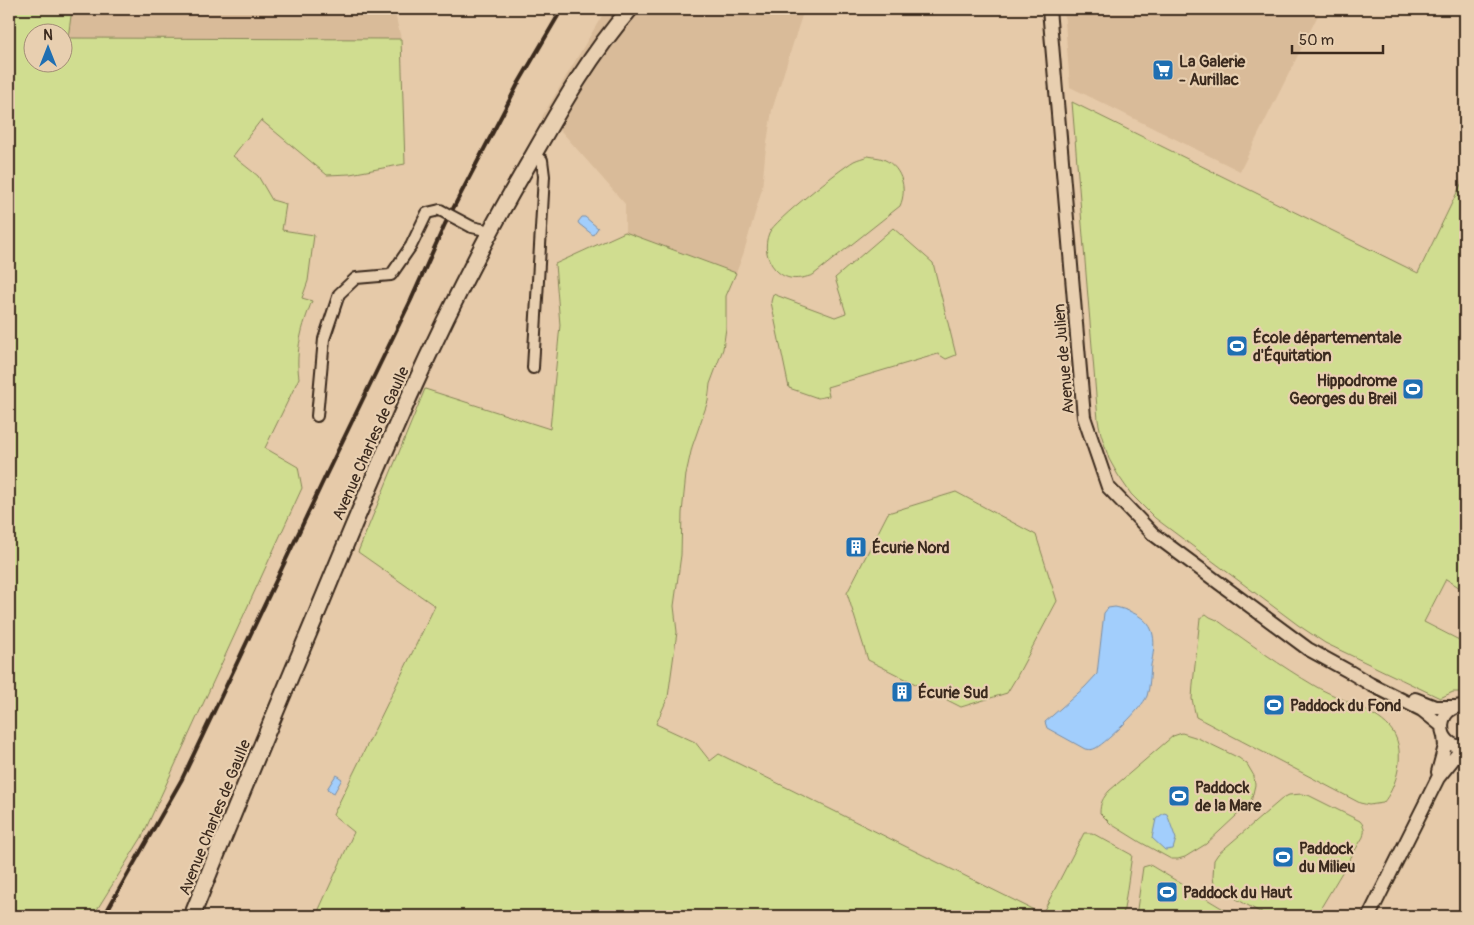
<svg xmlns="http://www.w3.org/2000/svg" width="1474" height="925" viewBox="0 0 1474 925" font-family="Pangolin,sans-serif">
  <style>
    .built { fill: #d9bb99 }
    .green { fill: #d0dd90; stroke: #868457; fill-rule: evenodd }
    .water { fill: #a2cefc; stroke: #798ca3 }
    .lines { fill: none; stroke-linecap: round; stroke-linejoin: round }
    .minor-casing { stroke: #3b2a1e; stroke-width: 14 }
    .tertiary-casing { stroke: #3b2a1e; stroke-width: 16 }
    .secondary-casing { stroke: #3b2a1e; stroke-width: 19 }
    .minor { stroke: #e8cfb0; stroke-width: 10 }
    .tertiary { stroke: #e8cfb0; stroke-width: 12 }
    .secondary { stroke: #e8cfb0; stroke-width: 15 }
    .rail { stroke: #3b2a1e; stroke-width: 4 }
    .minor-bridge-casing { stroke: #3b2a1e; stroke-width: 14; stroke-linecap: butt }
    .minor-bridge { stroke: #e8cfb0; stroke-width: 10 }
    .labels { text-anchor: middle; stroke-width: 4.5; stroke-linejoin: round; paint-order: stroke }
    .poi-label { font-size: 16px; font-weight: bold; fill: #3b2a1e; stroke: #e8cfb0; text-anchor: start }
    .street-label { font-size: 16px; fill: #3b2a1e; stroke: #e8cfb0 }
  </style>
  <rect width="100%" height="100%" fill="#e6caa9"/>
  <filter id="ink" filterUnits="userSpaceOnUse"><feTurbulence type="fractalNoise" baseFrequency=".02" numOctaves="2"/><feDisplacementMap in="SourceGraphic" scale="10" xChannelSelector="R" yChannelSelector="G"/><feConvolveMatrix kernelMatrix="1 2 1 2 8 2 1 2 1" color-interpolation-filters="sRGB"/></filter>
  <g filter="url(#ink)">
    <path class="built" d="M72,9h322l7,30 -334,-1z
      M606,9h198l-32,101 -7,46 -3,33 -19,66 -7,18 -111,-41v-28l-63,-72 -20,-15z
      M1064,9h257l-81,162 -170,-84z"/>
    <path class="green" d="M9,9h63l-4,29 333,1 4,125 -55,10 -23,1 -66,-55 -28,36 25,20 14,24 14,4 -4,26 32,5 -6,46 -6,17 10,3c-10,25 -17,50 -13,77l-34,70 33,19 4,21 -160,349 -49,79h-84zM32,32h30v30h-30z
      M1072,102l346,171 47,-97v415l-19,-12 -22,43 41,21v42l-4,7h-8l-13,6 -115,-55 -27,-18 -143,-107 -24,-24 -13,-19 -9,-16 -8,-25 -3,-14z
      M868,156c4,1 8,1 12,2 21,6 28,30 20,48l-87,69c-15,5 -27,6 -38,-6 -9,-10 -11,-24 -6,-36 6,-13 70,-63 85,-72 4,-2 9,-3 14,-5z
      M893,228l40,35 23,92 -10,4 -8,-5 -111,33 2,9 -11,2 -29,-10 -18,-86 2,-8 62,23 11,-4 -11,-35z
      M625,232l111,41 -10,23v32l-3,21 -13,35 -2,17 -16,46 -6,27 -4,39 -1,42 -7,51 3,26 -9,65 -12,27 39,18 15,19 9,-7 323,160 42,-81h8l40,22 -9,61h-807l38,-84 -21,-17 102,-209 -77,-54 67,-163 125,40 10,-104 -5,-61z
      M956,492l80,43 21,66 -41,77 -9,15 -46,14 -93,-47 -21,-67 41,-80z
      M1206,614l4,3 7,3c32,23 64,46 98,66 22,13 64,25 78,46 13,20 4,55 -10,71l-14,2 -9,-2 -164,-86 -4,-18 1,-15 7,-66z
      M1182,733l16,5 41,20 8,6 7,12 1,9 -4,17 -45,42 -21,13 -7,2h-7l-31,-17 -29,-18 -11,-11c0,-10 3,-15 9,-22l64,-55z
      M1302,794l6,1 52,26c5,6 5,9 3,16l-47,79h-49l-45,-25 -8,-7 -1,-7 1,-17 4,-6 65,-56 6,-3z
      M1150,865l85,51h-99l7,-49z"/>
    <path class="water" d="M582,217h3l13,11 -5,7 -14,-11 -1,-2z
      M1115,607c15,3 35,11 38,28 2,9 0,21 -2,30 -1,10 -1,22 -4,31 -5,12 -39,45 -51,52 -4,2 -6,2 -11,1l-38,-21 -2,-6 40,-35 12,-13 7,-61 4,-5z
      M336,775l6,4 -8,14 -7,-4z
      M1164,813l3,1 9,25 -3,10 -8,1 -13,-12 4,-19z"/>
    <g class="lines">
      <g class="minor-casing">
        <path id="minor" d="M472,227l18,4
          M533,368l11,-192 -2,-16 -9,-4
          M317,416l7,-77 15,-45 17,-16 35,-3 20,-29 16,-33 13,-3"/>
      </g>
      <g class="tertiary-casing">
        <path id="tertiary" d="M1049,9l35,408 24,70 45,47 155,115 42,23 20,12 52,26 20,16
          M1415,699l20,8h20
          M1465,706c-30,-2 -31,42 0,41
          M1438,772l7,-26 -1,-10
          M1369,916l69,-138 25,-31"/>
      </g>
      <g class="secondary-casing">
        <path id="secondary" d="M192,916c41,-104 85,-207 128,-310 58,-141 117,-281 192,-414 37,-63 70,-128 118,-183"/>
      </g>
      <use href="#minor" class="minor"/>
      <use href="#tertiary" class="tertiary"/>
      <use href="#secondary" class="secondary"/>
      <path class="rail" d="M104,916l78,-137 144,-304 85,-175 34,-76 73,-140 44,-75"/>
      <g class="minor-bridge-casing">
        <path id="minor-bridge" d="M440,210l32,17"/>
      </g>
      <use href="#minor-bridge" class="minor-bridge"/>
    </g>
  </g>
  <defs>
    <g id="supermarket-square" transform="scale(1.125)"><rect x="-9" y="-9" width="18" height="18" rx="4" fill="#1f6fb2" stroke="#e8cfb0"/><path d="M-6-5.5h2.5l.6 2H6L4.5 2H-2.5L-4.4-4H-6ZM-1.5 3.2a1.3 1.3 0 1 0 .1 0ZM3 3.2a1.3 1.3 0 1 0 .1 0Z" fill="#fff"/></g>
    <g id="stadium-square" transform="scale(1.125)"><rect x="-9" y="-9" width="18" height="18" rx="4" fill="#1f6fb2" stroke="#e8cfb0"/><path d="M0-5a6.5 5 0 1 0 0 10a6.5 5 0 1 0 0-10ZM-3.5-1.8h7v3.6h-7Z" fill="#fff"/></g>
    <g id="building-square" transform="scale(1.125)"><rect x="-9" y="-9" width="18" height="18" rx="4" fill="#1f6fb2" stroke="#e8cfb0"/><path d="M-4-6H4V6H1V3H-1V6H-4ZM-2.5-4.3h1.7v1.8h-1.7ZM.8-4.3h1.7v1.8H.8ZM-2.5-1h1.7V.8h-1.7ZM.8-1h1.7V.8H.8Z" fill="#fff"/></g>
  </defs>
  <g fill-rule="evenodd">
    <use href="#supermarket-square" x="1163" y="70"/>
    <use href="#stadium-square" x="1237" y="346"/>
    <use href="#stadium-square" x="1413" y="389"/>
    <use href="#building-square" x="856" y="547"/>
    <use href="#building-square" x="902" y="692"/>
    <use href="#stadium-square" x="1274" y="705"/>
    <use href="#stadium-square" x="1179" y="796"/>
    <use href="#stadium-square" x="1283" y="857"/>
    <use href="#stadium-square" x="1167" y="892"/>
  </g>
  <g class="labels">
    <g class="poi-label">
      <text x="1179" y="67">La Galerie<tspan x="1179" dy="18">- Aurillac</tspan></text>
      <text x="1253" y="343">École départementale<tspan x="1253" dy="18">d'Équitation</tspan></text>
      <text x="1397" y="386" text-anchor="end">Hippodrome<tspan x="1397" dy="18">Georges du Breil</tspan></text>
      <text x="872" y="553">Écurie Nord</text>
      <text x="918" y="698">Écurie Sud</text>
      <text x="1290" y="711">Paddock du Fond</text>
      <text x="1195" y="793">Paddock<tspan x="1195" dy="18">de la Mare</tspan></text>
      <text x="1299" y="854">Paddock<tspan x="1299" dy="18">du Milieu</tspan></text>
      <text x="1183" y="898">Paddock du Haut</text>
    </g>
    <g class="street-label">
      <text transform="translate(1063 359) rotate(-95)" y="6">Avenue de Julien</text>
      <text transform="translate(370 443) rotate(-66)" y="6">Avenue Charles de Gaulle</text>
      <text transform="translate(214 817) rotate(-68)" y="6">Avenue Charles de Gaulle</text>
    </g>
  </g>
  <rect width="1474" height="925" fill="none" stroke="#e8cfb0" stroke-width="30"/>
  <rect x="15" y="15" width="1444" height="895" fill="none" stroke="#3b2a1e" stroke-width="2" filter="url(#ink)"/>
  <g transform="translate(48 48)"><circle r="24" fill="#e8cfb0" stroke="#a38d76"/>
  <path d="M0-4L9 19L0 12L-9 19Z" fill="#1f6fb2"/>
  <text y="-8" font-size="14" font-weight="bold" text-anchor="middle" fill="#3b2a1e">N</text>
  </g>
  <path d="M1292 45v8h91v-8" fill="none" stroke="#3b2a1e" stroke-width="2.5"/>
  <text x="1299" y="45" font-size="15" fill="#3b2a1e" stroke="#e8cfb0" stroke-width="4" paint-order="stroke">50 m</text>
</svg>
